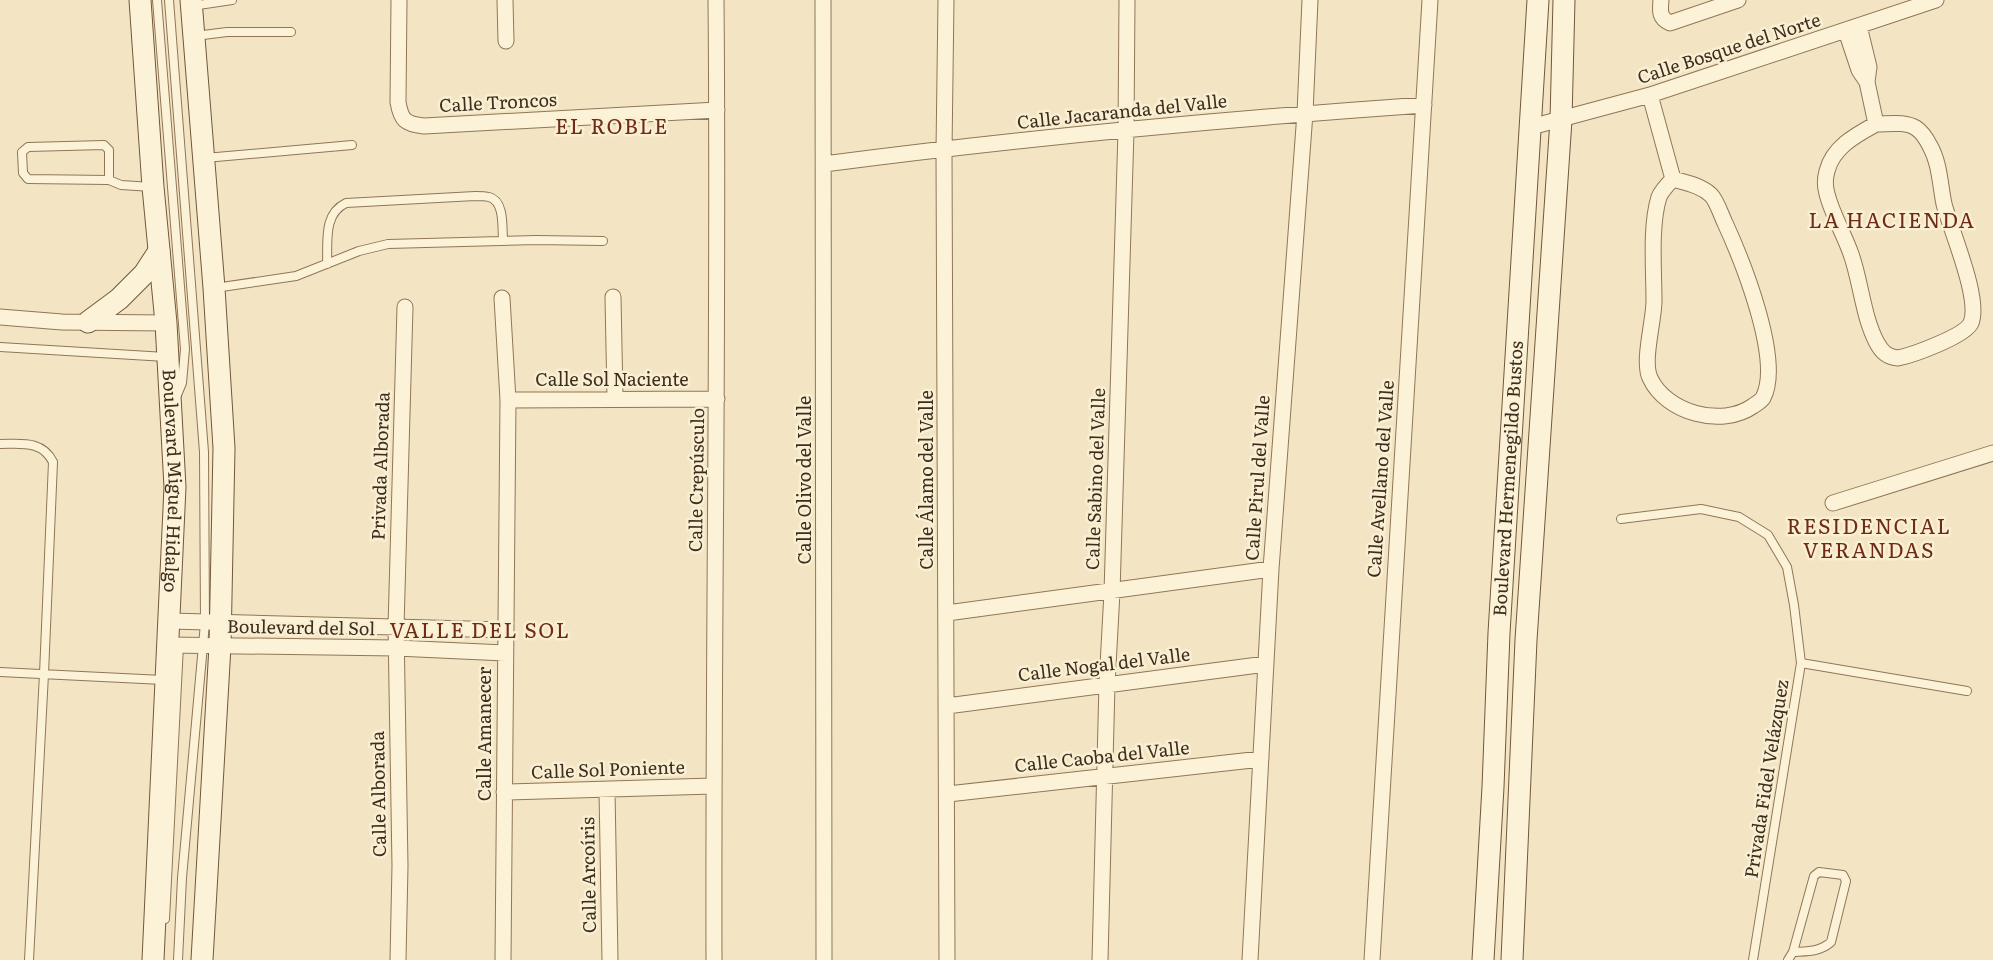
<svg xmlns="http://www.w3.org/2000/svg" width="1993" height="960" viewBox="0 0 1993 960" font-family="Literata,serif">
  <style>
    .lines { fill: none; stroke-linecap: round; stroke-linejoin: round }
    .lane-casing { stroke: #907657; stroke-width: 10 }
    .street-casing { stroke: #907657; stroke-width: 17 }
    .secondary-casing { stroke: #72573a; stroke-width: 23 }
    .lane { stroke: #fcf2d7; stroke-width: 8 }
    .street { stroke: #fcf2d7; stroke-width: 15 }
    .secondary { stroke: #fcf2d7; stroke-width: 21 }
    .labels { text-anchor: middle; stroke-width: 5; stroke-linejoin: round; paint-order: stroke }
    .street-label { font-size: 18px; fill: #3e2d1d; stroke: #f9efd3 }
    .quarter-label { font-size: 21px; letter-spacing: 1.5px; fill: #702b17; stroke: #f9efd3 }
  </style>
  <rect width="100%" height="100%" fill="#f3e5c3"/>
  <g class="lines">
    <g class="lane-casing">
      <path id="lane" d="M157,0l28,349 -3,34 -5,12
        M169,0l35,452 1,171 -23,255 -4,82
        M192,6l40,-6
        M195,36l32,-4h64
        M205,158l147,-13
        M109,180l-81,-1 -5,-6 -1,-21 6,-5 76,-2 5,5v30l12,5 31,2
        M327,264c1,-23 -4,-50 19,-61l129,-7c4,0 10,0 14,1 16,4 13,31 14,44
        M215,288l81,-12 63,-25 29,-7 148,-4 67,1
        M0,347l166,10
        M0,444c21,0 42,-4 53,18l-9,212 -15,286
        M1621,519l80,-10 38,8 29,18 19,32 7,38 7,58 -48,297
        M1801,663l166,28
        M0,672l163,8
        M165,919l14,-274
        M1788,960l5,-8c14,-1 27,0 38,-10l15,-61 -3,-6 -24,-3 -5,4 -21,76"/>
    </g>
    <g class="street-casing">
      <path id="street" d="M399,0l-1,102c3,18 7,22 26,24l293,-16
        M505,0l1,41
        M823,0l1,960
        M946,0l-2,150 3,810
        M1661,0c-1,11 -2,18 9,23l68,-23
        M1859,26l10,41 -2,15 9,42
        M1846,31l13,39 8,12
        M1650,95l23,84
        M1876,124c13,0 29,-3 40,4 6,4 11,12 14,18 10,18 10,39 14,58 7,27 37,95 27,119 -6,13 -58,32 -73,35 -11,-1 -16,-6 -21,-15 -14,-26 -16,-61 -26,-89 -7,-20 -19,-40 -24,-60 -2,-7 -2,-16 0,-23 6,-24 29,-36 49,-47z
        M1531,127l119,-32 286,-95
        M824,164c199,-26 400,-45 600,-59
        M1673,179c13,4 27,6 38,16 6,6 10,20 14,28 17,37 58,138 38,175 -2,3 -7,6 -10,8 -31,22 -87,7 -103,-28 -8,-17 4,-57 4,-77 0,-31 -4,-75 5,-104 3,-7 9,-13 14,-18z
        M613,297l2,101
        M502,298l6,102 -5,560
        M0,317l62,5 104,1
        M508,400l209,-1
        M1833,503l160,-50
        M947,613l324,-44
        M169,621l336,9
        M169,645l227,3 109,5
        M947,706l319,-42
        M607,790l3,170
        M504,792l209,-6
        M948,794l313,-35
        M398,960l2,-94 -4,-239 9,-320
        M714,960c-1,-320 5,-640 2,-960
        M1100,960l7,-276 5,-92 14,-461 1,-131
        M1250,960l21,-391 34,-456 5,-113
        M1372,960l58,-960"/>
    </g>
    <g class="secondary-casing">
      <g id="secondary">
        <path id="s1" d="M140,0l13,187 13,136 9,164 -22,473"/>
        <path d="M191,0l23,288 10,160 -4,198 -18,314"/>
        <path d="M88,322l31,-23 25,-25 15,-23"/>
        <path id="s2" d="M1483,960l10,-173 6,-154 39,-633"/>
        <path d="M1512,960l14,-320 35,-520 3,-120"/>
      </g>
    </g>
    <use href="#lane" class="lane"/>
    <use href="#street" class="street"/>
    <use href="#secondary" class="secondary"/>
  </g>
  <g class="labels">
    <g class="street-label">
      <text transform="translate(1729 49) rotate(-18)" y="6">Calle Bosque del Norte</text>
      <text transform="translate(498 103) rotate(-3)" y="6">Calle Troncos</text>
      <text transform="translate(1122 112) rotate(-6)" y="6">Calle Jacaranda del Valle</text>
      <text x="612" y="386">Calle Sol Naciente</text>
      <text transform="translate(381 466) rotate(-88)" y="6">Privada Alborada</text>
      <text transform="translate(1258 478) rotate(-86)" y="6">Calle Pirul del Valle</text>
      <text transform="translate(1096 479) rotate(-88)" y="6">Calle Sabino del Valle</text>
      <text transform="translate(1381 479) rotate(-86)" y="6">Calle Avellano del Valle</text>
      <text dy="6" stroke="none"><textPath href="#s1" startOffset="482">Boulevard Miguel Hidalgo</textPath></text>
      <text transform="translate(697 480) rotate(-89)" y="6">Calle Crepúsculo</text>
      <text transform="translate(805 480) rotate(-90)" y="6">Calle Olivo del Valle</text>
      <text transform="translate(927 480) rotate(-90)" y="6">Calle Álamo del Valle</text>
      <text dy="6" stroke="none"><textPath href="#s2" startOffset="482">Boulevard Hermenegildo Bustos</textPath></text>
      <text transform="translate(301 628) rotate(1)" y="6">Boulevard del Sol</text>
      <text transform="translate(1104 665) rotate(-7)" y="6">Calle Nogal del Valle</text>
      <text transform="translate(485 734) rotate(-90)" y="6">Calle Amanecer</text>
      <text transform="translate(1102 757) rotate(-6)" y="6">Calle Caoba del Valle</text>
      <text transform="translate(608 770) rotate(-2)" y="6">Calle Sol Poniente</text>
      <text transform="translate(1767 779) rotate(-81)" y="6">Privada Fidel Velázquez</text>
      <text transform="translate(379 794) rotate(-91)" y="6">Calle Alborada</text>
      <text transform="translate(589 875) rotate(-91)" y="6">Calle Arcoíris</text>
    </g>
    <g class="quarter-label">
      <text x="612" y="134">EL ROBLE</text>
      <text x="1892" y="228">LA HACIENDA</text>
      <text x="1869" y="534">RESIDENCIAL<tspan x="1869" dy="24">VERANDAS</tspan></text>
      <text x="480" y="638">VALLE DEL SOL</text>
    </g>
  </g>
</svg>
